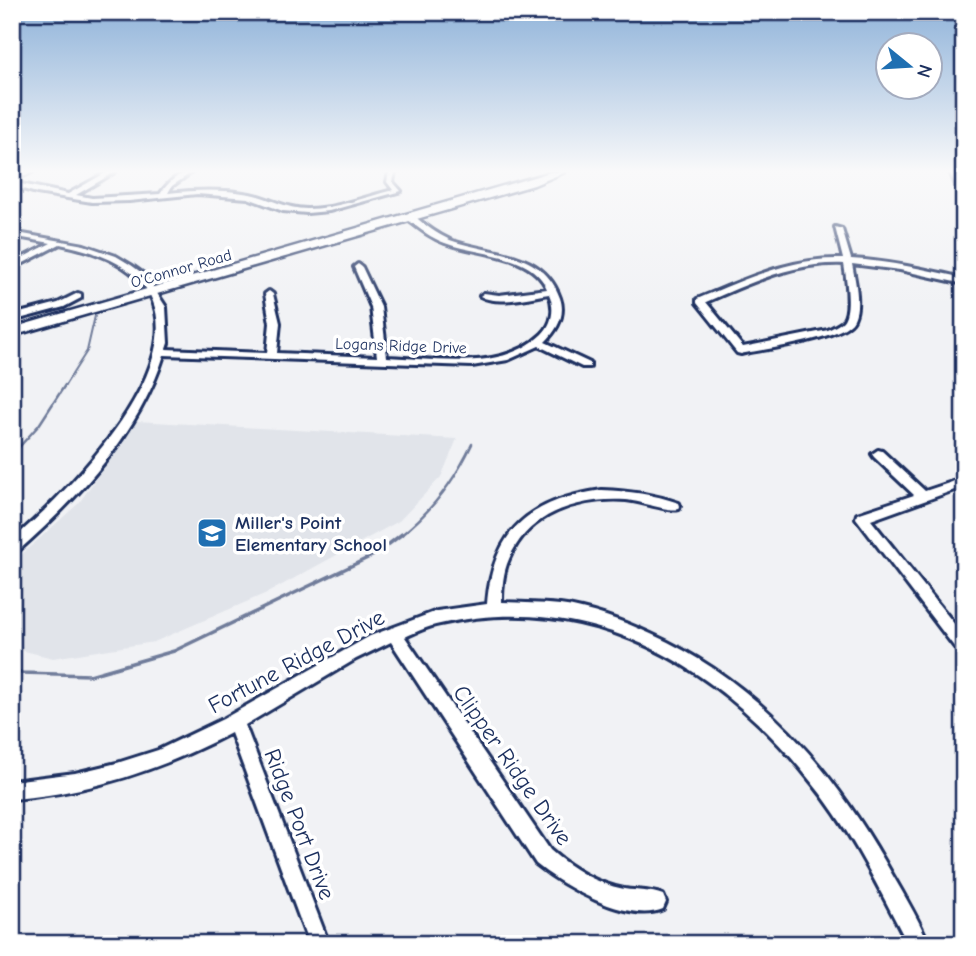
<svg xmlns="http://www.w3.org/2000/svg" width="976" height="956" viewBox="0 0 976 956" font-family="'Comic Neue',sans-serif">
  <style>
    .built { fill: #e1e4ea }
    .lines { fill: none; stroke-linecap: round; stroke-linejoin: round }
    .stream-far2 { stroke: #707c9a; stroke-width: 2 }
    .stream-far1 { stroke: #707c9a; stroke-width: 2.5 }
    .stream { stroke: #707c9a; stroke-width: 3.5 }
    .street-casing { stroke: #1b2f5e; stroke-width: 6 }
    .secondary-casing { stroke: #1b2f5e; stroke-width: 5 }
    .street { fill: #fff; fill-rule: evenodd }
    .secondary { fill: #fff; fill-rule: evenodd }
    .labels { text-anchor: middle; stroke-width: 7; stroke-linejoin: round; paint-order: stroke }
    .far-street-label { font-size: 16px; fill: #1b2f5e; stroke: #fff }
    .poi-label { font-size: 19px; font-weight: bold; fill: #1b2f5e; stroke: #fff; text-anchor: start }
    .near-street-label { font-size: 23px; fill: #1b2f5e; stroke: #fff }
  </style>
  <rect width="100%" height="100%" fill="#f1f2f5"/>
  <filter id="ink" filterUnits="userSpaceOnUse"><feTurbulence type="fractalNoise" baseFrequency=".0143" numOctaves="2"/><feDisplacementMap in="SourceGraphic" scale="14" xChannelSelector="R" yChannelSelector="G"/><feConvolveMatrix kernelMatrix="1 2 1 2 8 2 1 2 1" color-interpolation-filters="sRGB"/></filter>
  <g filter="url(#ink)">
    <path class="built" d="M136,421l321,18 -16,38 -42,44 -130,71 -115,50 -101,16 -41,-10v-85l67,-60z"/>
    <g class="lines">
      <path class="stream-far2" d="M64,387l23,-36 8,-35"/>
      <path class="stream-far1" d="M12,455l27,-30 26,-40
        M400,536c31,-24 55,-56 72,-92"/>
      <path class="stream" d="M12,670l10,3 68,2 84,-24 202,-97 26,-20"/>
      <g class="street-casing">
        <path id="street" d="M23,172h9l-20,9v-5z
          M107,172h8l-39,23 16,3 68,-4c8,-11 18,-22 32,-22l-20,14 -4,7c27,-3 55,-4 82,1 20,4 36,15 57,15 29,0 58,-12 86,-19l-6,-8 2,-10h6l-2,10 8,9 -72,20 -22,2 -24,-2 -35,-13 -51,-4 -68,7 -37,1 -55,-9 -25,-7v-4l56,12z
          M950,172h6l8,14v10l-4,-2z
          M408,216h6c11,9 23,18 36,24 41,15 93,9 110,58 6,17 -3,32 -15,44l45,21v4h-8l-43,-21 -31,14 -36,6 -308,-11c-25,79 -86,143 -147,197l-5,1v-13c83,-71 254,-256 48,-296l-48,25v-6l39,-20 -39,-7v-4l72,13 32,11 15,9 14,10 21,32 2,36 -2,6 101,4 3,-30 -5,-29 4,-3 4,3 7,29 -3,30 100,4 -6,-50 -17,-40 4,-3 4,3 19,40 6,50c49,2 116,15 155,-23 11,-11 13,-26 7,-40 -20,3 -51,12 -69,2l4,-3 15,2 48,-6c-15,-36 -70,-34 -102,-46 -14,-5 -25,-14 -37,-23z
          M835,227l7,2 9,30c38,2 76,11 113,19v6l-64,-14 -48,-6c3,16 9,40 2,55 -9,20 -90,30 -113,35l-4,-1 -40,-50v-4c48,-19 93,-42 146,-40zM844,264c2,13 8,46 -1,57 -4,4 -10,6 -15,9l-85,17 -37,-45c45,-19 87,-40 138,-38z
          M78,293l3,1v4l-17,9 -52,14v-6l46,-12z
          M878,450l4,1 43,40 27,-9 12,-7v11l-4,2 -89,32 93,116v19l-5,-2 -103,-135 1,-4 57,-19 -40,-38 -2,-3z
          M602,490c27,1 51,4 77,13l1,3 -1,3c-11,3 -39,-8 -53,-9 -47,-3 -98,13 -117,59 -6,13 -7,29 -7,43 19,1 39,1 58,3 31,4 63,16 91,29 103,46 177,129 233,226 15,27 33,55 45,84h-21c-29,-55 -56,-112 -95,-160 -93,-118 -220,-194 -373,-160 -12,2 -24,8 -35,13l145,213c22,19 45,33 74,39 13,2 27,1 39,6l3,7 -3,7c-35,15 -100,-23 -127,-45l-145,-222 -35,17 -111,66 84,219h-20l-78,-211c-69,36 -140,60 -219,66v-18l63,-8 42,-10 41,-13 65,-31 147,-83 67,-25 50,-7c6,-75 44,-104 115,-114z"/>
      </g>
      <g class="secondary-casing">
        <path id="secondary" d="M551,172h14l-31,13 -522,151v-8z"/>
      </g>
      <use href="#street" class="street"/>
      <use href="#secondary" class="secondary"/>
    </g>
  </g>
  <linearGradient id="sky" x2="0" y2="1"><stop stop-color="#8eb2d9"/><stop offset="0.56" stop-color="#f9f9fa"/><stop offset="1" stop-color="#f9f9fa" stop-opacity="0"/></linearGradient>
  <rect width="976" height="306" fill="url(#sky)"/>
  <defs>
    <g id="school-square" transform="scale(1.575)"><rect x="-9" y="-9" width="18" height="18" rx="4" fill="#1f6fb2" stroke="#fff"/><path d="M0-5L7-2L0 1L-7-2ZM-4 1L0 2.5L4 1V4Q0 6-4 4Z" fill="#fff"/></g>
  </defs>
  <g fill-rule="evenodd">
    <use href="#school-square" x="212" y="533"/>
  </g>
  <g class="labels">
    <g class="far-street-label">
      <text transform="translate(181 268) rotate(-16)" y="6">O'Connor Road</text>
      <text transform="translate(401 345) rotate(2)" y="6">Logans Ridge Drive</text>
    </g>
    <g class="poi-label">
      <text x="235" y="529">Miller's Point<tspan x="235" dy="22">Elementary School</tspan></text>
    </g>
    <g class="near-street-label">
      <text transform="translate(296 661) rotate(-28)" y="8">Fortune Ridge Drive</text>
      <text transform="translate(513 765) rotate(55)" y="8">Clipper Ridge Drive</text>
      <text transform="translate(300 824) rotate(69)" y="8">Ridge Port Drive</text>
    </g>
  </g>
  <rect width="976" height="956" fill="none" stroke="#fff" stroke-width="42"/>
  <rect x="21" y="21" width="934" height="914" fill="none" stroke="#1b2f5e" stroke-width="2.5" filter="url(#ink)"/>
  <g transform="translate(909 66) rotate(108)"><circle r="33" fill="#ffffff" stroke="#a4acbf" stroke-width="2"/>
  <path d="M0-5L12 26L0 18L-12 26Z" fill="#1f6fb2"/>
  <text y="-10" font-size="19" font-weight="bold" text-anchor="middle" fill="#1b2f5e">N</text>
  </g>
</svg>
